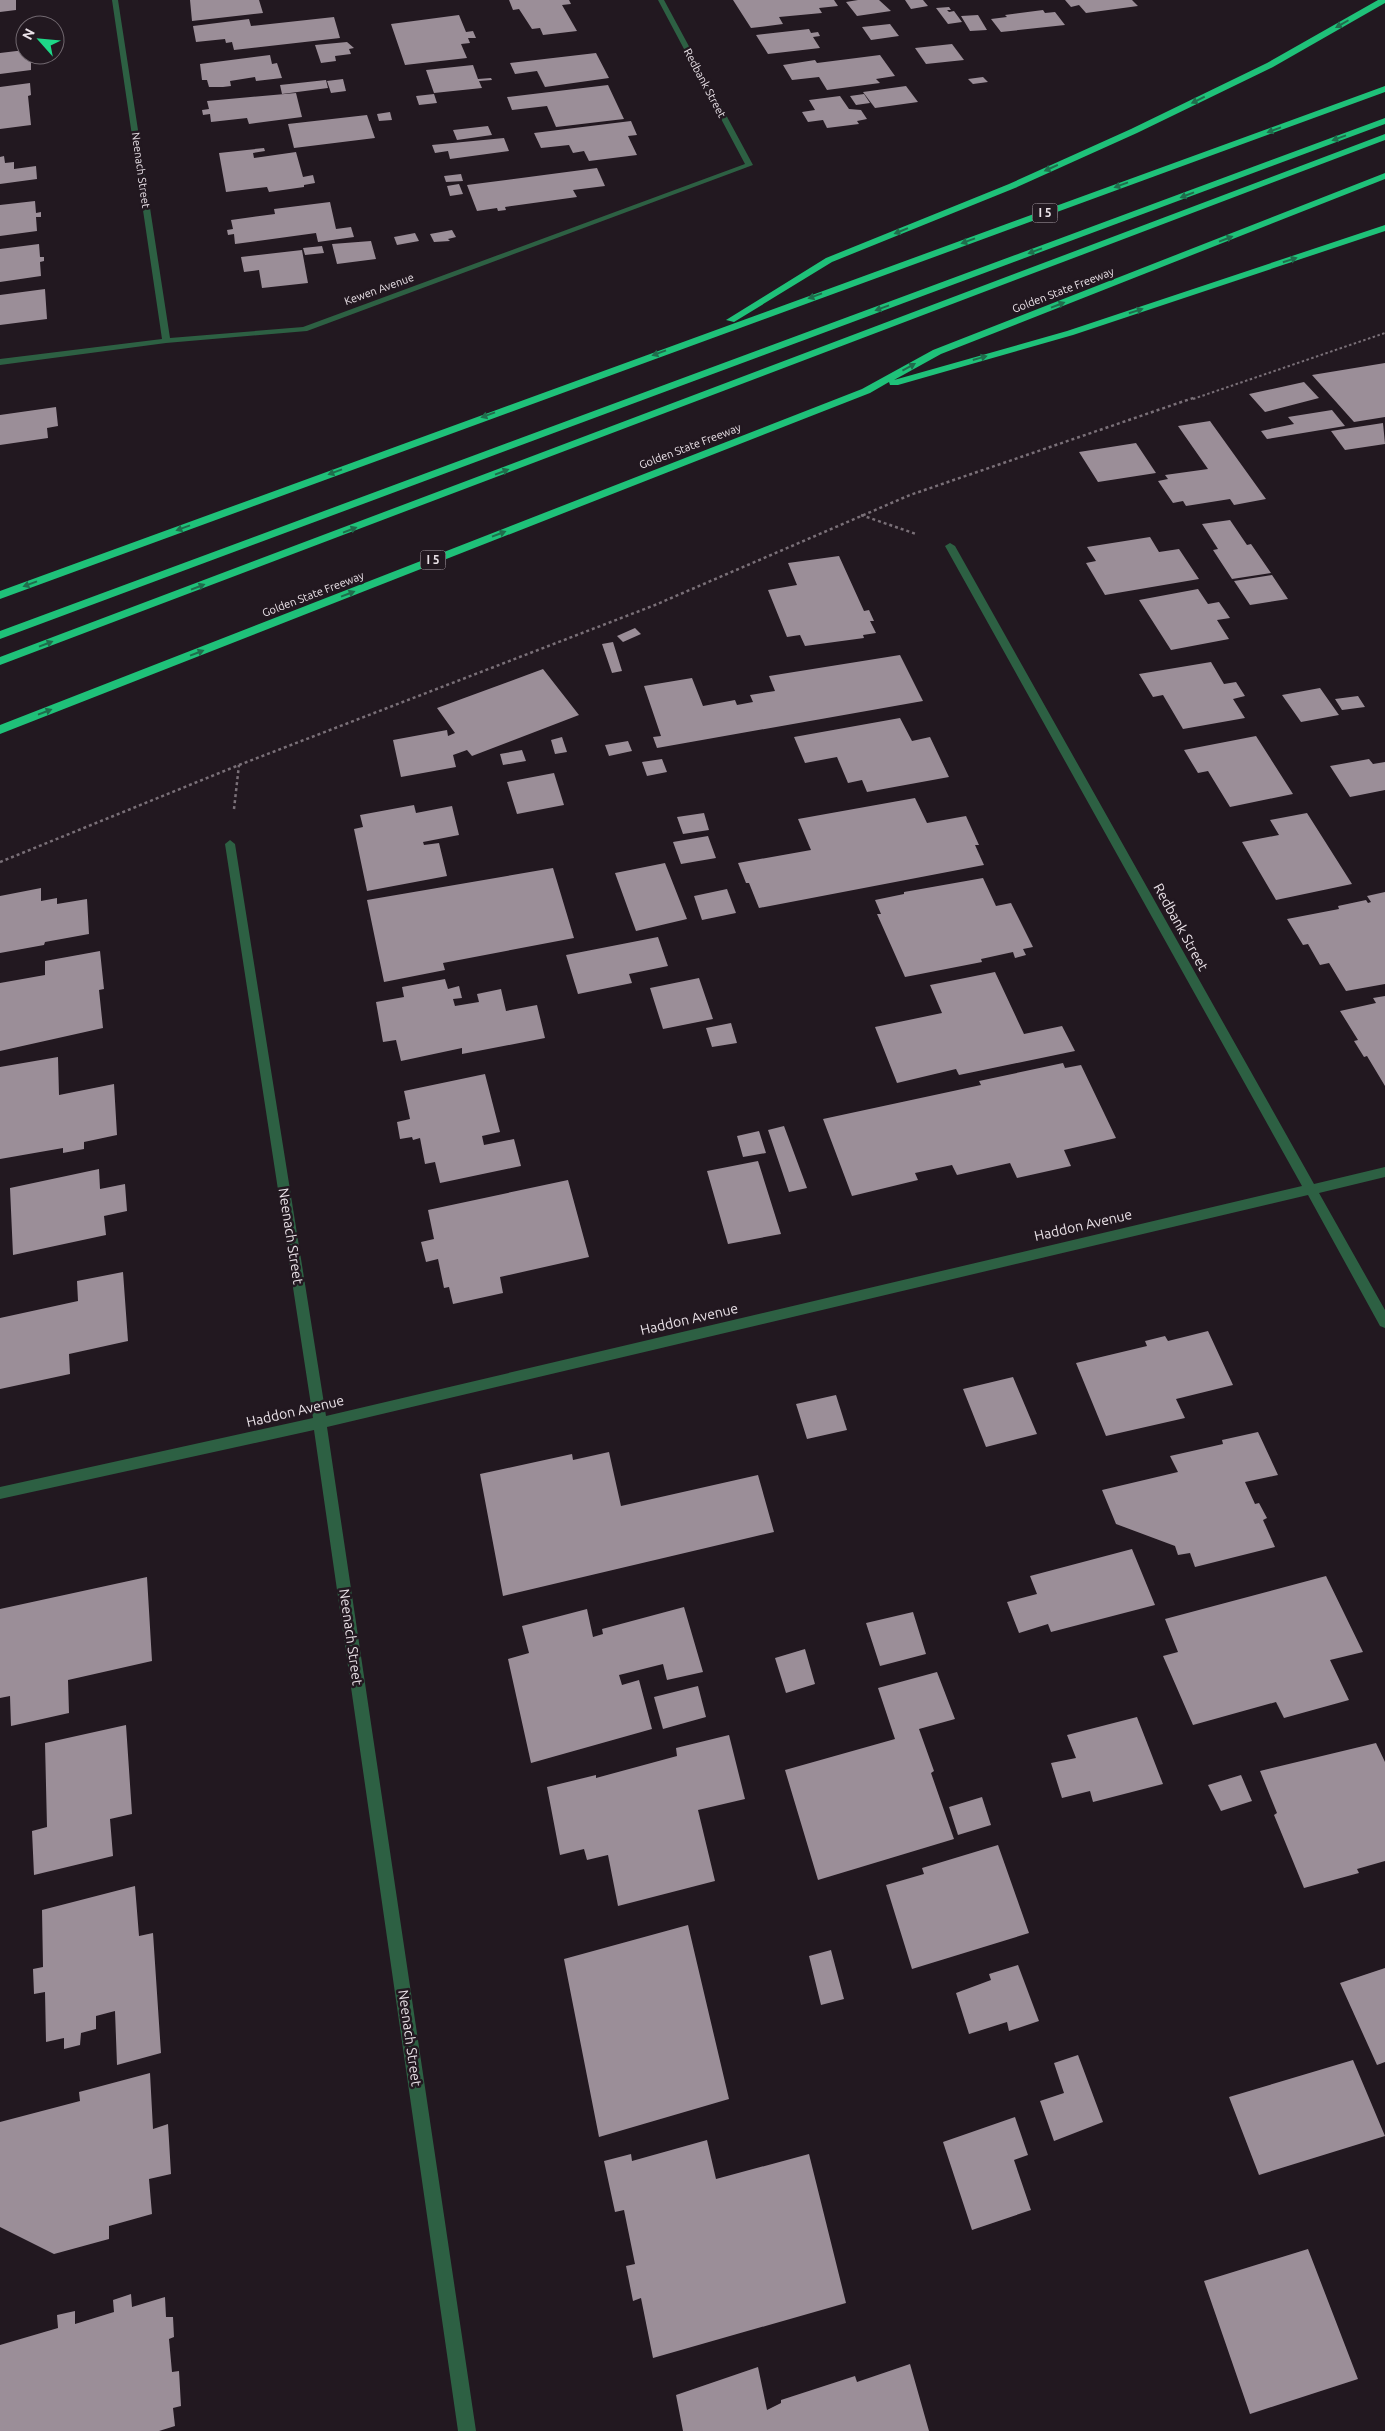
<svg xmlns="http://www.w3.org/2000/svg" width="1385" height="2431" viewBox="0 0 1385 2431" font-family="Ubuntu,sans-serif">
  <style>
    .building { fill: #9b8e98 }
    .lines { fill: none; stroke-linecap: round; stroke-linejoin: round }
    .path-far1 { stroke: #7a7078; stroke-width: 2; stroke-dasharray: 2.5 2.5; stroke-linecap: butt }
    .path { stroke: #7a7078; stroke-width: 2.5; stroke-dasharray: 3 3; stroke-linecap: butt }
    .minor { fill: #2d6043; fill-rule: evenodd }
    .highway { fill: #1fc179; fill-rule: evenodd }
    .oneway { fill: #206c4c }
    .labels { text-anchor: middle; stroke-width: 5; stroke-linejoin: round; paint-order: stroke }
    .far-street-label { font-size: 11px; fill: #eae2e8; stroke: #221820 }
    .shield { fill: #221820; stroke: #aea5ac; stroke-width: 1 }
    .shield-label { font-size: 12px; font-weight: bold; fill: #eae2e8 }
    .street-label { font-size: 14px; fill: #eae2e8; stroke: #221820 }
  </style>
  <rect width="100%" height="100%" fill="#221820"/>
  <path class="building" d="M0,0h16v10l-16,2z
    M190,0h69l4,13 -71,8z
    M509,0h60l2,4 -9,1 15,26 -34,4 -3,-7 -8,1 -13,-20 -6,1z
    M733,0h101l4,6 -19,2 3,5 -43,4 4,7 -32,4z
    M858,0h21l12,11 -34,5 -11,-14z
    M905,0h18l5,6 -17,3z
    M1065,0h67l6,6 -52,7 -7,-8 -8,2z
    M949,7l2,3h-4l2,2 5,-1 8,11 -14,2 -12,-16z
    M1043,10l2,3 10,-1 10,13 -64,7 -10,-13 16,-2 -2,-2z
    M459,15l7,17 7,-1 3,7h-8l2,5 -9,1 6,14 -62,7 -14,-41z
    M978,15l9,15 -17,1 -9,-15z
    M334,17l6,21 -106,12 -2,-8 -6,1 -1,-4 -29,3 -3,-16 56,-7 2,7z
    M890,24l9,12 -28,4 -9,-13z
    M809,29l2,4 7,-1 2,4 -7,1 7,11 -52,6 -12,-19z
    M347,42l7,6 -5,1 2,5 -16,2 1,5 -15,2 -6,-18z
    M952,44l12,16 -38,4 -11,-16z
    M25,50v5h11l1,7 -6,1v7l-31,4v-21z
    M596,53l13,25 -64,9 -8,-16 -22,3 -5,-11z
    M270,55l2,9 5,-1 5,15 -26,3 -1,-4 -25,4 1,5 -8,1h-14l-2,-7h-5l-2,-16z
    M880,55l15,21 -19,3 4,4 -53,7 -8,-13 -27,3 -9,-15 32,-5 2,3z
    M473,65l5,14 13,-1 1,2 -13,1 3,7 -48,5 -8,-23z
    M983,77l5,5 -15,2 -5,-5z
    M343,79l3,12 -15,2 -4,-12z
    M326,80l2,8 -46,6 -2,-9z
    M30,83l1,12 -3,1 3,29 -31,4v-42z
    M608,85l16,34 -68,8 -9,-21 -35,4 -5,-13z
    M906,86l12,16 -43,6 -12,-16z
    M296,93l6,24 -53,7 -2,-6 -36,4 -1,-8 -7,1 -1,-5 7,-1 -2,-8z
    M434,94l3,9 -18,2 -3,-9z
    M864,94l6,9 -14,2 -6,-9z
    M840,96l9,13 12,1 6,9 -10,2 2,3 -32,4 -4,-8 -15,2 -6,-10 13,-2 -6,-10z
    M390,112l2,8 -13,1 -2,-7z
    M367,115l8,23 -81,10 -6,-24z
    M631,121l6,14 -9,1 9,19 -48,6 -5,-10 -11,2 -4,-8 -28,3 -7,-15z
    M488,126l4,9 -35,5 -4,-10z
    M504,138l5,13 -59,8 -2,-8 -13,2 -3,-8z
    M264,148l1,3 -12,2 1,5 42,-6 7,25 10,-2 2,8 -11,2v2l-35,5 -2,-5 -41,5 -7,-39z
    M4,156l1,7 9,-1v7l22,-3 1,13 -37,5v-27z
    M597,168l8,18 -32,4 4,7 -72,10 1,3 -8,1 -1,-3 -20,3 -10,-26z
    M461,174l2,7 -17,1 -2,-6z
    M459,184l4,10 -13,2 -3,-10z
    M35,201l1,12 5,-1v5h-5l1,14 -37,5v-31z
    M330,202l6,27 15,-2 3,10 -36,5 -2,-9 -81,11 -1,-10 -6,1 -1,-5 6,-1 -2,-9 44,-6 -1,-5z
    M452,230l4,7 -8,2 2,2 -16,1 -4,-8z
    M415,233l4,8 -22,4 -3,-8z
    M371,241l5,18 -39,5 -5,-20z
    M39,244l1,13h4v4l-4,1 1,14 -41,6v-33z
    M322,246l2,7 -19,2 -2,-7z
    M302,250l6,33 -46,5 -3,-18 -15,2 -3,-15z
    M45,289l2,30 -47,6v-30z
    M1385,363v54l-31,5 -42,-47z
    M1304,382l15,16 -54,14 -16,-18z
    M56,407l2,19 -11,2 1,10 -48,7v-30z
    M1332,410l13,16 -78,13 -6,-8 33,-7 -6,-7z
    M1210,421l56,78 -32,6 -4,-6 -44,7 -3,-5 -10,2 -15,-22 10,-2 -3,-4 43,-6 -30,-43z
    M1383,423l2,21 -40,6 -14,-19z
    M1136,443l20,30 -58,9 -19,-30z
    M1230,520l17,25 4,-1 20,29 -39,6 -19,-29 5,-1 -16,-25z
    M1150,537l9,15 20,-3 20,30 -94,16 -19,-32 10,-2 -9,-14z
    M839,556l25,55 5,-1 5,11h-4l6,12 -13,2 1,3 -59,8 -5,-11 -13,2 -19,-47 29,-5 -9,-22z
    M1272,575l16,24 -38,6 -16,-24z
    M1198,589l10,15 11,-2 11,16 -13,2 12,19 -58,11 -32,-50z
    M635,628l6,6 -18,8 -6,-6z
    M613,642l9,29 -10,2 -10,-29z
    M900,655l23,46 -266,47 -4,-11 8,-1 -17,-50 48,-8 11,28 32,-6 2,5 16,-3 -3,-7 25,-4 -6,-15z
    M1211,662l13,22 12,-2 9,14 -12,3 12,19 -62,11 -20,-34 -10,2 -14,-23z
    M543,669l36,46 -107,41 -5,-6 -14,5 3,12 -55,10 -8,-37 54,-10 1,6 7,-3 -18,-25z
    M1320,688l19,27 -38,7 -19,-27z
    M1358,696l7,11 -23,3 -7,-11z
    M900,718l12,23 18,-4 19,40 -82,15 -5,-12 -14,3 -11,-26 -32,6 -11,-26z
    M1256,736l37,58 -63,13 -22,-36 -10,2 -14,-23z
    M562,737l5,15 -12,2 -4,-14z
    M628,741l4,10 -23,5 -4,-11z
    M522,750l4,11 -23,4 -3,-11z
    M662,759l5,13 -20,4 -5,-14z
    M1369,759l4,5 12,-2v28l-35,7 -20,-31z
    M554,773l10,32 -47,9 -10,-32z
    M915,798l12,25 39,-7 13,29h-4l9,20 -225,43 -10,-25h-3l-8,-20 73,-13 -13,-31z
    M414,805l2,8 36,-7 7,29 -36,7 1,3 15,-2 8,33 -80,15 -13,-62 9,-2 -3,-12z
    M704,813l5,17 -26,4 -6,-17z
    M1307,813l45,71 -76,16 -34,-58 37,-7 -9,-15z
    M708,836l8,22 -35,6 -8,-22z
    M665,863l22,56 -51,12 -21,-58z
    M553,868l21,70 -131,25 2,7 -61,12 -17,-82z
    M983,878l13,28 15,-3 22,44 -10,2 3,6 -11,3 -2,-6 -32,7 1,3 -77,15 -28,-63h4l-6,-14 29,-6v-2z
    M41,888v13l16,-3v6l30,-5 2,35 -44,8 -1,3 -44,8v-57z
    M727,889l9,24 -34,7 -8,-24z
    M1385,892v92l-39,7 -17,-28 -9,2 -12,-21 -5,1 -16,-26 52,-10 -1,-3 28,-6 2,3 3,-1 -4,-6z
    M658,937l10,29 -39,8 3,9 -54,11 -12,-39z
    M100,951l4,38 -5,1 4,38 -103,23v-68l45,-8v-14z
    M995,972l29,62 38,-8 13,25 -116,24 -3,-6 -59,14 -22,-56 67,-14 -12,-28z
    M699,978l14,41 -50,10 -13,-41z
    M445,979l3,10 11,-3 3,12 -9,1 2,7 24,-4 -2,-8 24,-5 5,22 31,-6 8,33 -83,16v-6l-61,13 -5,-21 -13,2 -7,-40 28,-5 -2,-10z
    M1385,996v90l-18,-30 -3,1 -10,-16 4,-1 -18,-29 36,-8 -3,-5z
    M731,1023l6,20 -25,4 -6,-19z
    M58,1057l1,38 55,-11 3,51 -33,7v7l-21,4v-5l-63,11v-92z
    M1063,1063l2,5 16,-3 35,73 -52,12 7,16 -54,12 -7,-15 -53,12 -5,-10 -37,8 3,7 -66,16 -29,-77 158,-34 -2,-4z
    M485,1074l15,58 -18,4 2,9 30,-6 7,27 -81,17 -5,-21 -10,2 -5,-26 -7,2 -1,-3 -12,2 -3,-17 13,-3 -6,-28z
    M784,1126l23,62 -18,4 -21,-62z
    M759,1131l7,22 -23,4 -6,-21z
    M758,1161l23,73 -53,10 -21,-73z
    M99,1169l1,20 25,-5 2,27 -23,5 2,19 -93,20 -3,-67z
    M568,1180l21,77 -89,20 3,16 -50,11 -4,-17 -5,1 -6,-29 -12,3 -5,-20 13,-3 -6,-29z
    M123,1272l5,69 -59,13 1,20 -70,15v-71l78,-17 -1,-20z
    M1208,1331l25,54 -57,14 9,19 -79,18 -30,-73 71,-17 -2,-5 20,-5 3,5z
    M1013,1377l24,57 -51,13 -23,-58z
    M836,1395l11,35 -40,9 -11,-35z
    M1258,1432l20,43 -33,7 10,22 4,-1 8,15 -4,2 12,27 -80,20 -5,-14 -12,2 -3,-9 -59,-22 -14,-34 76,-18 -8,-16 53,-12 -1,-4z
    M609,1452l12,54 137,-31 16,57 -271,64 -23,-122 92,-20 1,6z
    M1132,1549l23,56 -104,27 -3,-8 -29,9 -12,-31 30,-8 -7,-18z
    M1326,1576l37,76 -33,8 19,40 -65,18 -8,-16 -83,23 -30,-69 15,-4 -13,-33z
    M147,1577l5,84 -84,19 1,33 -58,13 -1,-30 -10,2v-89z
    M684,1607l19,65 -36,8 -4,-16 -44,11 3,10 17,-5 13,49 -121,34 -23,-104 21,-6 -7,-27 65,-17 6,28 10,-3 -1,-5z
    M913,1612l13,42 -46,12 -14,-43z
    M805,1649l10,35 -29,9 -11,-35z
    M937,1672l18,47 -36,10 15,42 -3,2 23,66 -136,41 -33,-110 110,-31 -17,-51z
    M698,1686l8,31 -43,12 -9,-32z
    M1137,1717l26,67 -70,18 -3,-11 -28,7 -11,-35 25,-5 -9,-23z
    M126,1725l6,89 -22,5 3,37 -79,19 -2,-44 15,-4 -2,-84z
    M729,1735l16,64 -47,11 17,71 -97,25 -10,-51 -21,5 -3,-11 -24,6 -13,-68 49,-12v3l81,-22 -1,-8z
    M1376,1743l9,19v99l-28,8 2,4 -55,15 -30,-73 3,-2 -17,-42z
    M1241,1775l11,26 -31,10 -13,-26z
    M982,1797l9,28 -33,10 -9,-28z
    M998,1845l31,88 -117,36 -26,-84 38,-11 -2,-6z
    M135,1886l4,50 14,-3 8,120 -44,12 -2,-54 -19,5v13l-15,4 -1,12 -16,4v-11l-18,4 -1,-50 -11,2 -1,-25 10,-2 -1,-57z
    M688,1925l41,174 -130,38 -35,-178z
    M831,1950l13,49 -23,6 -12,-49z
    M1018,1965l21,56 -30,10 -2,-9 -38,12 -13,-41 35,-13 -2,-6z
    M1385,1968v94l-8,3 -37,-82z
    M1078,2055l25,67 -49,19 -14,-40 24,-8 -10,-30z
    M1353,2060l32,76 -126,39 -30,-78z
    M150,2073l3,56 15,-5 3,50 -22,5 3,35 -43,12v13l-55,15 -54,-27v-105l80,-21 -1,-9z
    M1015,2117l13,38 -14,5 17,50 -59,20 -29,-88z
    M707,2140l9,39 93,-25 37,149 -193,55 -12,-60 -8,3 -7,-35 9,-2 -11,-54 -9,2 -11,-51 27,-7 1,7z
    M1308,2249l50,130 -108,35 -46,-133z
    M131,2294l1,13 33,-10 1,20h7l1,20 -5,2 3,33 7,-1 2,35 -8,2 2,18 -16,5h-159v-86l58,-17 -1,-13 18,-4v13l39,-12 -1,-12z
    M910,2364l19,67h-246l-7,-36 82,-28 9,43 14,-7v-3l74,-24 2,6z"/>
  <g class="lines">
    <path class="path-far1" d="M1193,399l192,-66"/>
    <path class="path" d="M861,515l55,19
      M234,809l5,-44
      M0,862l239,-97 416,-160 255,-110 286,-98"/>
    <path class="minor" d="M112,0h6l52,338 133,-11 442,-163 -87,-164h6l89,165 -446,166 -141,12 -166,22v-6l162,-20z
      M950,543l5,3 359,638 71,-17v10l-66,16 66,117v18l-5,-2 -72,-131 -981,232 149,1004h-18l-144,-1001 -314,69v-12l313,-69 -88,-574 5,-4 5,4 91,572 976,-230 -357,-640z"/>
    <path class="highway" d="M1378,0h7v3l-112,64 -136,66 -122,55 -183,74 -98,60 -8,-2 100,-62 183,-74 122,-55 136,-66z
      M1385,86v6l-1385,507v-8z
      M1385,118v6l-1385,515v-8z
      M1385,134v6l-1385,525v-8z
      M1385,173v6l-444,175 -47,26 173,-49 318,-106v6l-312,104 -175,50h-8l-1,-3 -19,11 -870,341v-9l862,-336 71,-39z"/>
  </g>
  <defs><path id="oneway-solid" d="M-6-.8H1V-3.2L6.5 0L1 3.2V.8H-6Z" transform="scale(1.25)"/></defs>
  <g class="oneway">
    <use href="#oneway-solid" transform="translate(1342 24) rotate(150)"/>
    <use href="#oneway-solid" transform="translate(1198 100) rotate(154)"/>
    <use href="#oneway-solid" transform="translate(1274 130) rotate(160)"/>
    <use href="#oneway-solid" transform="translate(1339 138) rotate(160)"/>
    <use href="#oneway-solid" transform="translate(1051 168) rotate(156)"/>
    <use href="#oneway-solid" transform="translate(1121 185) rotate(160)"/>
    <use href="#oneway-solid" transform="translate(1187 195) rotate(159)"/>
    <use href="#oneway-solid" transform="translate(901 231) rotate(158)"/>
    <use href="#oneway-solid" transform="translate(1226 239) rotate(-21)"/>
    <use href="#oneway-solid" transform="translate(968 241) rotate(160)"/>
    <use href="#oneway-solid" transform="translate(1035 251) rotate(160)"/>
    <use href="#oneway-solid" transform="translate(1290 260) rotate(-18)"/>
    <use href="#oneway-solid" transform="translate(815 296) rotate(160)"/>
    <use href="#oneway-solid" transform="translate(1058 305) rotate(-21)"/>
    <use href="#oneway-solid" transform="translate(882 308) rotate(160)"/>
    <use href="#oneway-solid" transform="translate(1136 311) rotate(-18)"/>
    <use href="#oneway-solid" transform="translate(659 353) rotate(160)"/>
    <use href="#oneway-solid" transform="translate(980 358) rotate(-16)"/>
    <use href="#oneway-solid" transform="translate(909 367) rotate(-29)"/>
    <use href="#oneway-solid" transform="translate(488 415) rotate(160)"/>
    <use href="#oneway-solid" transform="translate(335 472) rotate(160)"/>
    <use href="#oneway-solid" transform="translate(502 472) rotate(-21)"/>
    <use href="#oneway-solid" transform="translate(183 528) rotate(160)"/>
    <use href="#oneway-solid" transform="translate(350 530) rotate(-21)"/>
    <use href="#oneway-solid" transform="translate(499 534) rotate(-21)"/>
    <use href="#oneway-solid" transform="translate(30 584) rotate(160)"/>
    <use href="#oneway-solid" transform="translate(198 587) rotate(-21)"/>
    <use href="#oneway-solid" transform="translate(348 594) rotate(-21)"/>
    <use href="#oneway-solid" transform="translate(46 644) rotate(-21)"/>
    <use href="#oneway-solid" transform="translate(197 653) rotate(-21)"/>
    <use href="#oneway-solid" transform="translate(45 712) rotate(-21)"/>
  </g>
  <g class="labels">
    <g class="far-street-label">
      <text transform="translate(705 83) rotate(62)" y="4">Redbank Street</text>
      <text transform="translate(141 170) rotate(82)" y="4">Neenach Street</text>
      <text transform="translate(379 289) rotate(-20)" y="4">Kewen Avenue</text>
      <text transform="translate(1063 290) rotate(-21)" y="4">Golden State Freeway</text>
      <text transform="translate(690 446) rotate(-21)" y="4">Golden State Freeway</text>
      <text transform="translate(313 594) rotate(-21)" y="4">Golden State Freeway</text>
    </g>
    <g class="shield">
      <rect x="1032.5" y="203.5" width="25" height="19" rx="4"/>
      <rect x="420.5" y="550.5" width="25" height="19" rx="4"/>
    </g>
    <g class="shield-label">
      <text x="1045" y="217">I 5</text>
      <text x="433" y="564">I 5</text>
    </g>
    <g class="street-label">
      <text transform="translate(1181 927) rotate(61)" y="5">Redbank Street</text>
      <text transform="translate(1083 1225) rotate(-13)" y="5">Haddon Avenue</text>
      <text transform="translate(291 1236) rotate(81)" y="5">Neenach Street</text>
      <text transform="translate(689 1319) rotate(-13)" y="5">Haddon Avenue</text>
      <text transform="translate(295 1411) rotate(-13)" y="5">Haddon Avenue</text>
      <text transform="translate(351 1637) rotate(82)" y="5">Neenach Street</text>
      <text transform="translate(410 2038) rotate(82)" y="5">Neenach Street</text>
    </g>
  </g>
  <g transform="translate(40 40) rotate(297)"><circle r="24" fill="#221820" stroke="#726970"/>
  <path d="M0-4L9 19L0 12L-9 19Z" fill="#1ed888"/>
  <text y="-8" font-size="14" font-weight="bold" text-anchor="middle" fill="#eae2e8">N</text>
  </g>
</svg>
